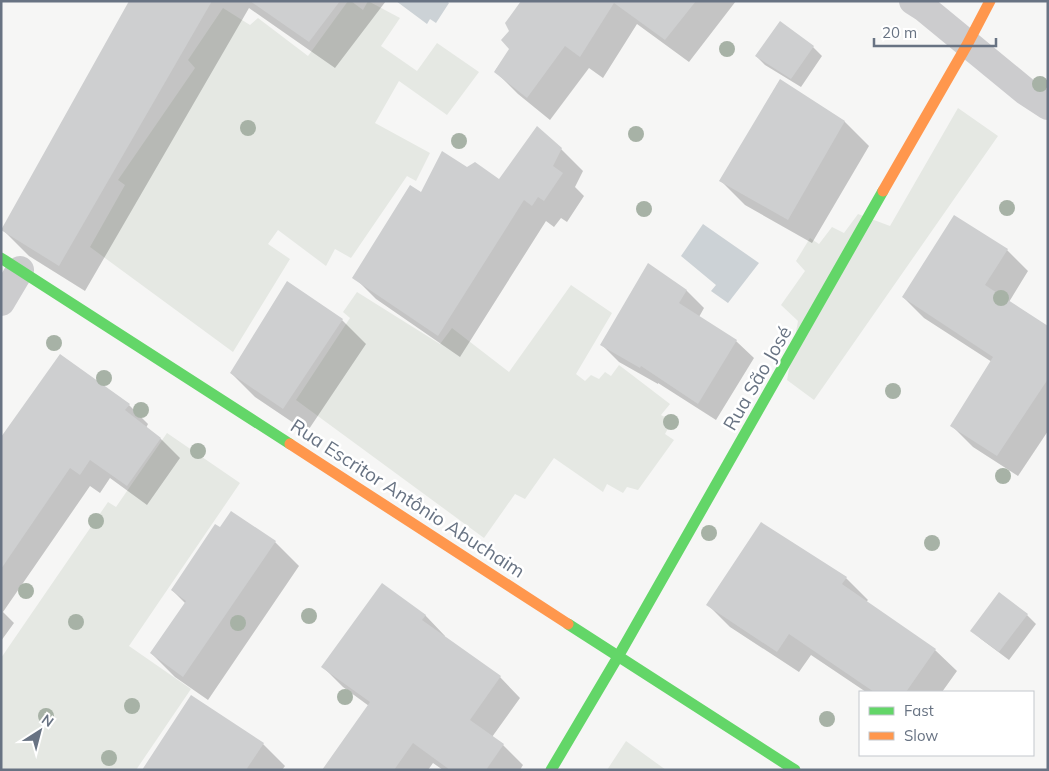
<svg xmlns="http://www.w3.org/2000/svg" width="1049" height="771" viewBox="0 0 1049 771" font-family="Mulish,sans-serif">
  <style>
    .green { fill: #e5e8e3 }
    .water { fill: #ccd2d6 }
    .shadow { fill: #0003 }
    .building { fill: #cecfd0 }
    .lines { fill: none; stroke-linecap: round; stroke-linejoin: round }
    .street { stroke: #ccccce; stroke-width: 28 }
    .fast { stroke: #63d668; stroke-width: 11 }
    .slow { stroke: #ff974d; stroke-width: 11 }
    .tree { fill: #a7b2a6 }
    .labels { text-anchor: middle; stroke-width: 5; stroke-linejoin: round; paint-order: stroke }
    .street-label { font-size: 19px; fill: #687383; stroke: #fff }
  </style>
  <rect width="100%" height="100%" fill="#f6f6f5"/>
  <path class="green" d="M348,1h3l12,9 5,-9 32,17 -19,28 36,25 20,-28 42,29 -32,43 -48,-34 -24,42 55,30 -14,28 -9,-5 -56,82 -16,-9 -9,17 -48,-36 -10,14 22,15 -57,93 -143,-105 35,-62 -7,-5 77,-112 -7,-8 35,-52 27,17 8,-7 50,38z
    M958,108l40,28 -184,264 -27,-20 11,-59 -17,-16 24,-34 -9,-10 14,-23 9,6 13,-17 12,6 14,-19 32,12z
    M571,285l41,28 -36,61 9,7 6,-6 8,4 6,-7 6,4 8,-11 51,39 -9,11 11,6 -7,13 9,6 -36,50 -11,-3 -4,6 -16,-9 -4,8 -49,-34 -29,41 -10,-5 -31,44 -188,-138 54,-82 -7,-6 14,-20 83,52 12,-16 57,44z
    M167,433l73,50 -111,163 62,43 -55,81h-135v-112l107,-156 8,5z
    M626,741l40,29h-59z"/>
  <path class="water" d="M396,1h51l2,2 -13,20 -6,-4 -3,5z
    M703,224l56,39 -31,40 -17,-12 5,-6 -35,-29z"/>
  <path class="shadow" d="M131,1h255l-51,67 -86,-60 -164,283 -56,-35 -26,-26z
    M523,1h213l-47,61 -52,-38 -34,54 -14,-10 -39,52 -32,-26 -23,-23 16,-23v-17z
    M813,47l9,9 -21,31 -36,-22 -9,-9z
    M780,80l65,42 24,24 -57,97 -67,-38 -24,-24z
    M561,149l22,22 -8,16 9,9 -17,26 -6,-4 -7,9 -8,-6 -86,136 -84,-58 -22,-22 68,-83 44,-25 34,12z
    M955,217l52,33 21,21 -19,31 39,26v103l-30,45 -45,-29 -21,-21 40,-64 -68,-44 -21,-21z
    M649,265l38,26 17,17 -5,9 37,24 18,17 -38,62 -58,-37v1l-39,-22 -17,-17z
    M342,320l24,24 -59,88 -52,-35 -24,-24z
    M129,405l19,19 -2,4 15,11 19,19 -33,47 -37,-27 -10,15 -10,-7 -87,126 11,11 -13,18v-202z
    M275,542l24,24 -91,134 -33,-23 -24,-24 35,-49 -14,-14z
    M846,578l22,22 -2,2 69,48 22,21 -15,21h-76l-55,-37 -12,17 -69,-45 -22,-22z
    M425,615l20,21 -1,2 56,39 20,21 -28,39 11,8 20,20 -3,5h-77l-10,-7 -5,7h-105l46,-64 -26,-19 -20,-20z
    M1027,615l9,9 -27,36 -28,-21 -9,-8z
    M263,744l22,22 -3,4h-139z"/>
  <path class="building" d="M129,1h83l-153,265 -58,-36z
    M250,1h90l-31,41z
    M521,1h175l-31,39 -51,-37 -34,54 -15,-11 -38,52 -33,-26 15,-23 -8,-9 8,-9 -4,-8z
    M780,21l34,25 -23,33 -36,-23z
    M780,79l65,42 -57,99 -69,-39z
    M537,126l25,22 -9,18 10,7 -19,28 -6,-4 -6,9 -8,-6 -86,136 -86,-58 58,-93 11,7 21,-41 25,16 8,-5 24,17z
    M954,215l54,34 -23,36 63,41v53l-51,77 -47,-30 43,-69 -91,-60z
    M648,263l39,27 -8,13 58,37 -39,64 -57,-38 -1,2 -40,-23z
    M287,281l56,38 -60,90 -53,-36z
    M60,354l70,50 -5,6 36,28 -34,48 -37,-26 -10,15 -10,-7 -69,101v-132z
    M231,511l45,30 -93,136 -33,-24 36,-52 -15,-11 44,-66 5,3z
    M761,522l86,55 -5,7 94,65 -30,43h-32l-85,-58 -12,18 -71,-47z
    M382,583l44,32 -4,5 79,56 -31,44 34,24 -18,26h-36l-37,-27 -19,27h-72l48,-68 -49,-35z
    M999,592l29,22 -29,38 -29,-21z
    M191,695l73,48 -18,27h-104z"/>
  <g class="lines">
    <path class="street" d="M913,1l11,7 101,83 23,15
      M1,302l19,-32"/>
    <path class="fast" d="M1,258l289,186
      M568,624l227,146
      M551,770l68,-115 264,-464"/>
    <path class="slow" d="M883,191l84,-146 23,-44
      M290,444l278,180"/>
  </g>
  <g class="tree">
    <circle cx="727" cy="49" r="8"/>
    <circle cx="1040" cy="84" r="8"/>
    <circle cx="248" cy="128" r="8"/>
    <circle cx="636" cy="134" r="8"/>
    <circle cx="459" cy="141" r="8"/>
    <circle cx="1007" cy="208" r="8"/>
    <circle cx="644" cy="209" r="8"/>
    <circle cx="1001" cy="298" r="8"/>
    <circle cx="54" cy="343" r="8"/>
    <circle cx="104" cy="378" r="8"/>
    <circle cx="893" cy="391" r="8"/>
    <circle cx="141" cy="410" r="8"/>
    <circle cx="671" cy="422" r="8"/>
    <circle cx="198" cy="451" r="8"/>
    <circle cx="1003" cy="476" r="8"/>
    <circle cx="96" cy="521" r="8"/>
    <circle cx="709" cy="533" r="8"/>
    <circle cx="932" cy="543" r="8"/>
    <circle cx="26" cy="591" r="8"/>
    <circle cx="309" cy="616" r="8"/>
    <circle cx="76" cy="622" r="8"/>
    <circle cx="238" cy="623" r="8"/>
    <circle cx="345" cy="697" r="8"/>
    <circle cx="132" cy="706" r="8"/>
    <circle cx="46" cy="716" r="8"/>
    <circle cx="827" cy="719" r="8"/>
    <circle cx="109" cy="758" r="8"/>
  </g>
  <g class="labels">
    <g class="street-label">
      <text transform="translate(757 378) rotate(-60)" y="7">Rua São José</text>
      <text transform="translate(408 498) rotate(33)" y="7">Rua Escritor Antônio Abuchaim</text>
    </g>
  </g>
  <rect width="1049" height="771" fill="none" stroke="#687383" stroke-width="5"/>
  <rect x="859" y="691" width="175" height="65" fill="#ffffff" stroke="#c3c7cd"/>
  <rect x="869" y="707" width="25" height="8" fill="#63d668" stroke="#c3c7cd"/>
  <text x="904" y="716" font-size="15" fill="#687383">Fast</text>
  <rect x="869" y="732" width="25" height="8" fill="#ff974d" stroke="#c3c7cd"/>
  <text x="904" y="741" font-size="15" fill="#687383">Slow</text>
  <g transform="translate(40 731) rotate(36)" stroke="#ffffff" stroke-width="4" paint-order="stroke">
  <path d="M0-4L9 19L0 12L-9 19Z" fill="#687383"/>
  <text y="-8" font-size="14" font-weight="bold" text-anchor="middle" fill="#687383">N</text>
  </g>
  <path d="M874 38v8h122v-8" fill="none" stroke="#687383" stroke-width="2.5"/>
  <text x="882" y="38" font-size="15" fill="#687383" stroke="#ffffff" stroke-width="4" paint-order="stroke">20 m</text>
</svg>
